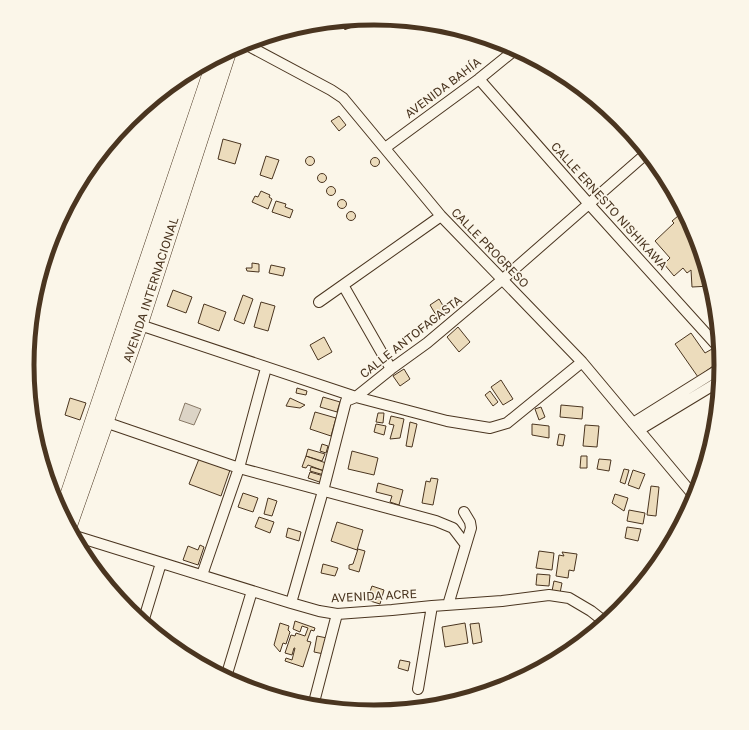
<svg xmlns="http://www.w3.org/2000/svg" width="749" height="730" viewBox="0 0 749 730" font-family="'Golos Text',sans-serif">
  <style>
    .water { fill: #dcd4c6; stroke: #887966 }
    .building { fill: #ecdcbc; stroke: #4a3520 }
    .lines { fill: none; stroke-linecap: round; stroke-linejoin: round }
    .minor-casing { stroke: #4a3520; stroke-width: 12 }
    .highway-casing { stroke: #4a3520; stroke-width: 16 }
    .minor { stroke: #fbf6e9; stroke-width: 10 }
    .highway { stroke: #fbf6e9; stroke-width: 15 }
    .wall { stroke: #4a3520; stroke-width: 2 }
    .labels { text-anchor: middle; stroke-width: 3; stroke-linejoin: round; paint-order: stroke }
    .street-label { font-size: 12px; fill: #4a3520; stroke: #fbf6e9 }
    .rim { fill: none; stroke: #4a3520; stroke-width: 5 }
  </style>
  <rect width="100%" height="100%" fill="#fbf6e9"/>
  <path class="water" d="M185,403l16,6 -7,16 -15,-5z"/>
  <path class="building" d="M339,116l7,9 -7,6 -8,-10z
    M627,128l10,13 -1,2 -12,-13z
    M223,139l18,5 -6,20 -17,-5z
    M266,156l13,4 -7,19 -12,-4z
    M305.5 161a4.5 4.5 0 1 1 9 0a4.5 4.5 0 1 1-9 0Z
    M370.5 162a4.5 4.5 0 1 1 9 0a4.5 4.5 0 1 1-9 0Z
    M317.5 178a4.5 4.5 0 1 1 9 0a4.5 4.5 0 1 1-9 0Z
    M326.5 191a4.5 4.5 0 1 1 9 0a4.5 4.5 0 1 1-9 0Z
    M261,191l9,4 -1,2 3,2 -4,10 -16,-7 3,-6 3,1z
    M337.5 204a4.5 4.5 0 1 1 9 0a4.5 4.5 0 1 1-9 0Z
    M276,201l10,3 -1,3 8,3 -3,8 -18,-6z
    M346.5 216a4.5 4.5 0 1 1 9 0a4.5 4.5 0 1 1-9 0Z
    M686,215l9,17 16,54 -19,1 -1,-17 -4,3 -4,-5 -9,8 -10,-12 6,-6 -15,-17 19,-18 -2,-2 6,-5 3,3z
    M252,263l7,1v8l-12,-1 -1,-3h6z
    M271,265l14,3 -2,8 -14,-3z
    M173,290l19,7 -6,16 -19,-7z
    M243,295l10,4 -9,25 -10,-4z
    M439,299l6,10 -9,6 -6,-10z
    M261,302l14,4 -7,25 -14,-4z
    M204,304l22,8 -7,19 -21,-8z
    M458,327l12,15 -11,10 -12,-15z
    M691,333l14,20 7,-4 8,12 -22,16 -23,-33z
    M324,337l8,15 -14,8 -8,-15z
    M404,369l6,10 -10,7 -7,-10z
    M501,380l12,19 -10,6 -12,-18z
    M297,388l10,3 -1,4 -10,-2z
    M490,391l8,11 -5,4 -8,-11z
    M323,397l17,5 -3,10 -17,-5z
    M70,398l16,5 -6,17 -15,-5z
    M290,398l15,7 -5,3 -14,-2z
    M561,405l22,2 -1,12 -22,-2z
    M541,407l4,10 -6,3 -4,-11z
    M315,412l21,6 -5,18 -21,-7z
    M378,413h6l-1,10 -7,-1z
    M391,416l13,3 -4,19 -10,1 4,-14 -5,-1z
    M410,422l7,2 -5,23 -6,-1z
    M376,424l10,2 -2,9 -10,-3z
    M532,424l17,2v12l-17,-3z
    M585,425l14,1 -2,21 -14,-1z
    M559,434l6,1 -2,11 -6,-1z
    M322,444l6,2 -2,7 -6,-2z
    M308,449l17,5 -3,7 -16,-5z
    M352,451l26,7 -4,17 -26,-6z
    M306,456l20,7 -2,8 -16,-6 -2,3 -4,-1z
    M581,456h6v12h-7z
    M199,459l31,11 -9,26 -32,-12z
    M599,459l12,1 -2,11 -12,-2z
    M311,467l14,4 -1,4 -14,-4z
    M624,469l5,1 -4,14 -5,-2z
    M633,470l12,4 -6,15 -11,-4z
    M310,472l17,5 -2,7 -17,-6z
    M431,478l7,1 -5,26 -11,-2 4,-22 4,1z
    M378,483l25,7 -4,15 -9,-3 2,-6 -16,-4z
    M651,486l8,1 -3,29 -9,-1z
    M243,493l15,5 -5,14 -15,-5z
    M615,494l13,4 -4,13 -12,-8z
    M268,498l9,3 -5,15 -8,-2z
    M629,510l16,3 -2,11 -16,-3z
    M259,517l15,5 -4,11 -15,-6z
    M337,522l26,8 -6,20 -26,-9z
    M627,527l14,2 -3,12 -13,-3z
    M288,528l13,4 -2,9 -13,-4z
    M200,545l4,2 -6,18 -15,-5 5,-14 10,4z
    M358,549l7,2 -6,21 -10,-3v-4l4,-1z
    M539,551l15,2 -2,17 -16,-2z
    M562,552l15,2 -3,17 -5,-1 -1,8 -12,-2 3,-21 5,1z
    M323,564l15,4 -3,8 -14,-3z
    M537,574l13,1 -1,11 -13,-1z
    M554,581l8,2 -2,10 -8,-2z
    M372,586l12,4 -4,14 -13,-4z
    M295,621l20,7 -1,3 -3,-1 -4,11 4,1 -8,25 -18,-6 1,-3 6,2 3,-12h-1l-2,7 -7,-2 6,-18 4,1 1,-3 9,3 3,-8 -6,-2 -2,6 -7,-3z
    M280,623l9,3 -1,4 2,2 -4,12 -3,-1 -3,9 -6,-7z
    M465,623l3,20 -23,4 -3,-20z
    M479,623l3,19 -9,2 -3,-20z
    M317,636l10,2 -3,16 -10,-2z
    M400,660l10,2 -2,9 -10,-3z"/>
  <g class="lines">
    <g class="minor-casing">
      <path id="minor" d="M245,44l86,46 12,8 98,118 141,146 113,135
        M479,79l110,125 131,145
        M385,148l94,-69 37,-30
        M343,285l48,84
        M319,302l122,-86
        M134,323l222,74 91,24 43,7 17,-5 75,-61
        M105,422l134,46 197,53 17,7 13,17
        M633,423l88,-55
        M639,430l81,-49
        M75,536l216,67 28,8 18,3 55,-4 40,-4 70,-5 47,-6 20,3 22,13 14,11
        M202,575l37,-107 27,-100
        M291,603l32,-112 23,-90 10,-4 35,-28 36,-26 76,-64 144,-126
        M448,605l23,-77 -1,-6 -6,-10
        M143,622l18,-59
        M226,677l26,-86
        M418,689l14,-83
        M313,706l24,-92"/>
    </g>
    <g class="highway-casing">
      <g id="highway">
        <path d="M62,512l153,-453"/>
        <path id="s1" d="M69,527l71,-202 89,-274"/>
      </g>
    </g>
    <use href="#minor" class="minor"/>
    <use href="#highway" class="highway"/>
    <path class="wall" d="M342,21l3,8 30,-11"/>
  </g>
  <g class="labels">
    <g class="street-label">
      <text transform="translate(443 88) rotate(-37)" y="4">AVENIDA BAHÍA</text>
      <text transform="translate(609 206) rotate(48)" y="4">CALLE ERNESTO NISHIKAWA</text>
      <text transform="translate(490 248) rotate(46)" y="4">CALLE PROGRESO</text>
      <text dy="4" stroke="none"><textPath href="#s1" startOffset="251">AVENIDA INTERNACIONAL</textPath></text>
      <text transform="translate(411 337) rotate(-38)" y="4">CALLE ANTOFAGASTA</text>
      <text transform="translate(374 596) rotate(-3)" y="4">AVENIDA ACRE</text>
    </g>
  </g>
  <path d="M0 0H749V730H0ZM34 365a340 340 0 1 1 680 0a340 340 0 1 1-680 0Z" fill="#fbf6e9" fill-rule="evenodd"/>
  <path class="rim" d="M34 365a340 340 0 1 1 680 0a340 340 0 1 1-680 0Z"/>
</svg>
